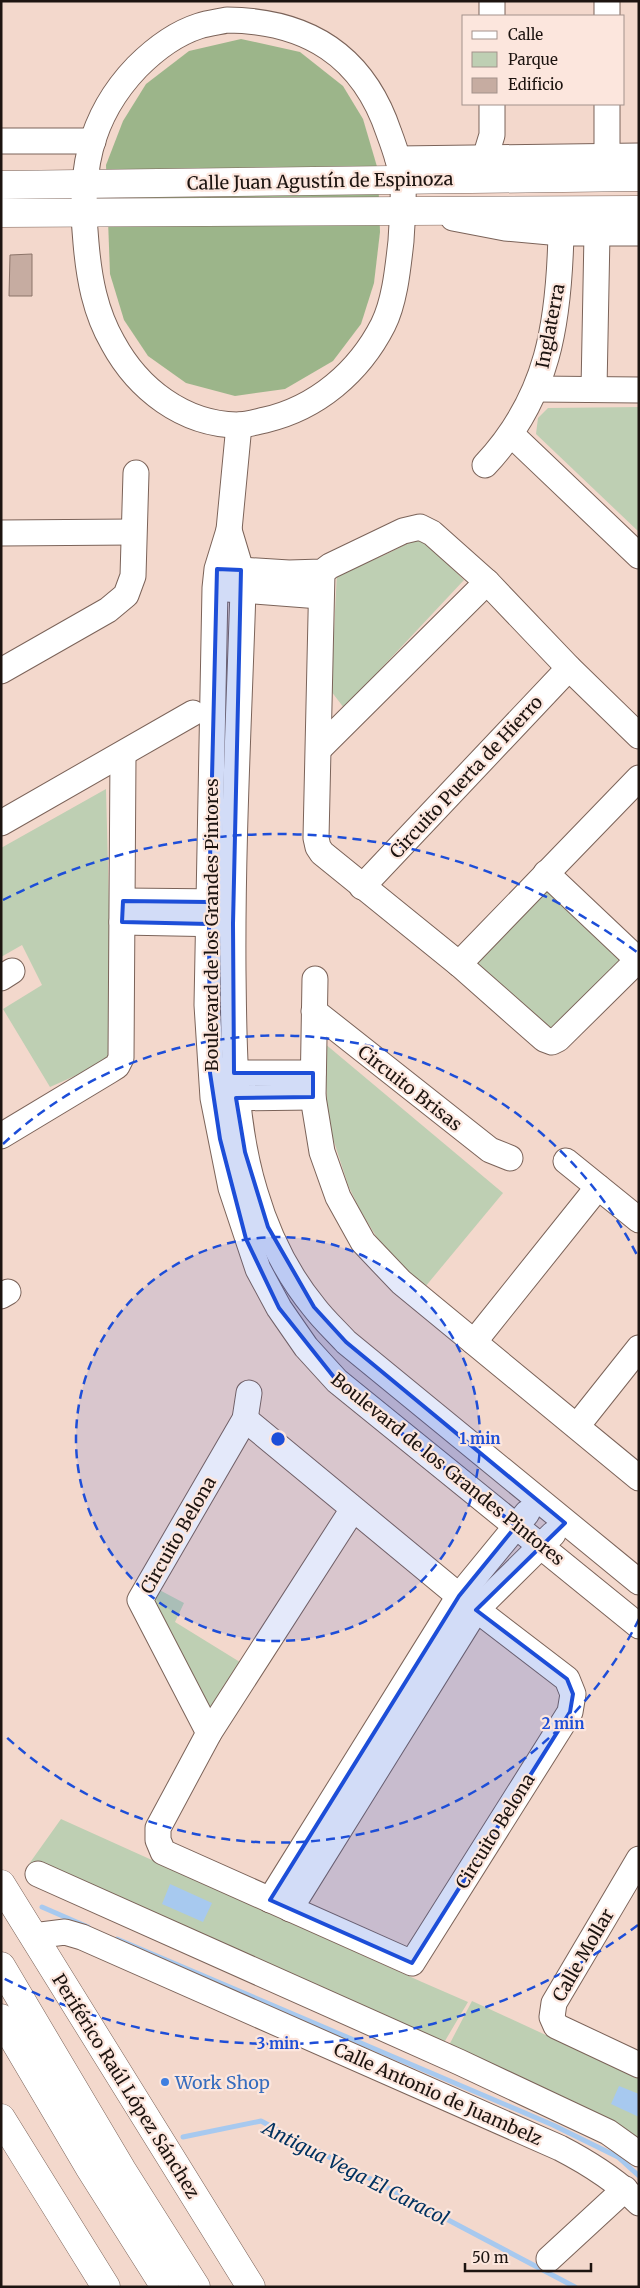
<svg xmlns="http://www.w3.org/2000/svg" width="640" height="2288" font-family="Merriweather,serif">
	<rect width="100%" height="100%" fill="#f3d8cc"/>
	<g fill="#becfb3">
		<polygon points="639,407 639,532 536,434 538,418 548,408"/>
		<path d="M420,537L464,580L344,708L331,691L337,572C367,565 393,551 420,537Z"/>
		<polygon points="106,789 113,1059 50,1087 3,1009 42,985 22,945 1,957 1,848"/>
		<polygon points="545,880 634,960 551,1039 465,963"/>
		<polygon points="324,1043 503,1193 425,1287 385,1251 360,1210 348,1185 328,1123"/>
		<polygon points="152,1586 184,1603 175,1622 248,1667 209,1726 143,1600"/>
		<polygon points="61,1819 422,1982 468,2002 442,2046 29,1864"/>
		<polygon points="472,2001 639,2078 639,2143 447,2049"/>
	</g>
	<polygon fill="#9cb58a" points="241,39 300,52 343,86 363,119 378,170 380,232 374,283 361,324 333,361 285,389 235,396 186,383 148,356 124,320 110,274 106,165 123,121 146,84 189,51"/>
	<g fill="#a7c9ef">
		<polygon points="170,1884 212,1903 203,1922 162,1904"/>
		<polygon points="619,2086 639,2094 639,2117 611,2104"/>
	</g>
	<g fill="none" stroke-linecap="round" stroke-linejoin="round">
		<g stroke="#a7c9ef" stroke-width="5">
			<polyline points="42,1907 88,1927"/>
			<polyline points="117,1939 553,2125 618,2157 639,2176"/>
			<polyline points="183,2137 261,2121 575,2287"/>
		</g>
	</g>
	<polygon fill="#c6aca1" stroke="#8c7469" points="32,254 32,296 9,296 10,255"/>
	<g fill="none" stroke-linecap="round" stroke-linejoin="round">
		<g stroke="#7b6359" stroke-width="27">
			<g id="minor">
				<polyline points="492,1 492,16"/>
				<polyline points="607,1 607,16"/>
				<path d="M227,20C307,21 363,55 389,133C395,149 401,166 403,183C404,202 402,221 401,241C398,267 395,301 383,325C359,372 317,408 265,420C256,422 246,425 237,425C183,424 138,389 113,343C95,312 89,278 86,243C79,175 88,118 137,67C155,49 174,34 199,26C208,23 218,22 227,20Z"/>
				<polyline points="607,104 607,157"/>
				<polyline points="1,141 93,141"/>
				<polyline points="485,158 492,135 492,104"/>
				<polyline points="398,159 639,156"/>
				<polyline points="453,218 505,228 561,233 639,233"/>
				<polyline points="536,389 639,390"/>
				<polyline points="594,389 597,234"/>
				<polyline points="239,425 229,530 217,569 215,588 207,1005 213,1098 231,1188 258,1269 279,1308 306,1347 337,1381 639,1626"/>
				<polyline points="511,434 639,556"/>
				<path d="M485,465C549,397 559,322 561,233"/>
				<path d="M229,530L241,570L243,590C239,717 232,844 233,971C234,1045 233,1120 255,1192C267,1233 287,1274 314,1307C323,1319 335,1330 346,1342L639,1582"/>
				<polyline points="1,533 133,532"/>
				<polyline points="225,569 289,573 322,572 330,566 403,531 420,527 432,533 487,582 569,668 639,736"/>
				<polyline points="322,572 316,838 318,847 322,853 459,964 544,1039 552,1042 558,1039 639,959"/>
				<polyline points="227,589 320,596"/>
				<polyline points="1,671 108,610 126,595 133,576 136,473"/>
				<polyline points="319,749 487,582"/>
				<polyline points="1,823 193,713"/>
				<polyline points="546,873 638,960"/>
				<polyline points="362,887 569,668"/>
				<polyline points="123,901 226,902"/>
				<polyline points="122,922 225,924"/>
				<polyline points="459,964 639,778"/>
				<polyline points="1,978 12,971"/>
				<polyline points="315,979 313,1097 322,1152 338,1197 363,1242 401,1282 639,1478"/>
				<polyline points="314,1011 490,1150 510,1158"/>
				<polyline points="218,1073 313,1073"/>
				<polyline points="221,1098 313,1097"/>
				<polyline points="1,1136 109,1071 117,1066 121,1058 123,755"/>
				<polyline points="566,1161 639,1220"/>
				<polyline points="1,1296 8,1292"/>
				<polyline points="474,1342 598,1187"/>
				<polyline points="245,1419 459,1596 567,1679 573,1694 570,1712 412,1963 163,1852 158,1840 158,1828 209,1733 353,1509"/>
				<polyline points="577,1426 639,1348"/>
				<polyline points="209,1733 140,1600 245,1419 249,1393"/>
				<polyline points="639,1859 554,2003 552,2017 556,2026 639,2065"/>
				<polyline points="38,1874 459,2062 608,2132 639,2154"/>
				<polyline points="270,1900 459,1596 527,1513"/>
				<polyline points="290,1909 476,1610 553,1534"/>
				<path d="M33,1936L65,1932L82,1937L560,2148C589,2163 615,2179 639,2203"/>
				<polyline points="549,2259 625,2189"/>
			</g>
		</g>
		<g stroke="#7b6359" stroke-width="29">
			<g id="major">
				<polyline points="1,185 639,177"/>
				<polyline points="1,213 639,210"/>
				<polyline points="1,1884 251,2287"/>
				<polyline points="1,2118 106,2287"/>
			</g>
		</g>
		<g stroke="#7b6359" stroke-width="29">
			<g id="highway">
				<polyline points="1,1966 122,2170 196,2287"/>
				<polyline points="1,2018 89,2167 165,2287"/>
			</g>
		</g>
		<use href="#minor" stroke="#fff" stroke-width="25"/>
		<use href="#major" stroke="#fff" stroke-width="28"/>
		<use href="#highway" stroke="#fff" stroke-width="28"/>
	</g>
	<path fill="#1d4ed8" fill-opacity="0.2" stroke="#1d4ed8" stroke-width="4" stroke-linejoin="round" d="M217,569L241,570L233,924L234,1073H313V1097L236,1098L245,1152L268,1227L314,1307L346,1342L565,1523L476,1610L567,1679L573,1694L570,1712L412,1963L270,1900L459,1596L516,1526L337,1381L279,1308L246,1239L220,1139L210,1073L209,924L122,922L123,901L209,902Z"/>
	<circle cx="278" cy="1439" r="202" fill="#1d4ed8" fill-opacity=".12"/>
	<g fill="none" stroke="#1d4ed8" stroke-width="2.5" stroke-dasharray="9 6">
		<circle cx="278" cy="1439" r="202"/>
		<path d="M639 1619A403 403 0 0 1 3 1734M3 1144A403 403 0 0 1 639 1259"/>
		<path d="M638 1925A605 605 0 0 1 3 1978M3 900A605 605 0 0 1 638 953"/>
	</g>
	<circle fill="#3f7fe0" stroke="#fce6dd" stroke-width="2" cx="165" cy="2082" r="5"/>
	<g text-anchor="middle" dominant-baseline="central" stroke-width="4.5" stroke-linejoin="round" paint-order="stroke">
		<g font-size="18" fill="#1d1410" stroke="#fce6dd">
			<text transform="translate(320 181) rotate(-1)">Calle Juan Agustín de Espinoza</text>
			<text transform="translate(550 326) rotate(-79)">Inglaterra</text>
			<text transform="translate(466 777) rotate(-47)">Circuito Puerta de Hierro</text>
			<text transform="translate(211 925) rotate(-90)">Boulevard de los Grandes Pintores</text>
			<text transform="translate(410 1088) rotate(38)">Circuito Brisas</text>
			<text transform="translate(448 1469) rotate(39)">Boulevard de los Grandes Pintores</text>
			<text transform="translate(178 1535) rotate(-60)">Circuito Belona</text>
			<text transform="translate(495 1831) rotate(-58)">Circuito Belona</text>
			<text transform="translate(583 1955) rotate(-60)">Calle Mollar</text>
			<text transform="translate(126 2086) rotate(58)">Periférico Raúl López Sánchez</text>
			<text transform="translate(438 2094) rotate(24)">Calle Antonio de Juambelz</text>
		</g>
		<g font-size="18" fill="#366cbe" stroke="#fce6dd" text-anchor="start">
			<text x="175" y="2082">Work Shop</text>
		</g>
		<g font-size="19" font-style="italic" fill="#013260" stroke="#fce6dd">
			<text transform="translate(356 2173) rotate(27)">Antigua Vega El Caracol</text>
		</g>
	</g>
	<circle cx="278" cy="1439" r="8" fill="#1d4ed8" stroke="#fce6dd" stroke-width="2.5"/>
	<g font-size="15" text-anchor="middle" font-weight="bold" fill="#1d4ed8" stroke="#fce6dd" stroke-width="4.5" stroke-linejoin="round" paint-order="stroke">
		<text x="480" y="1444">1 min</text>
		<text x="563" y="1729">2 min</text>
		<text x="278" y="2049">3 min</text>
	</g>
	<rect width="640" height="2288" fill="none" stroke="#1d1410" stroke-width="5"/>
	<rect x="462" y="15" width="162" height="90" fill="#fce6dd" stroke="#a3928b"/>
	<rect x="472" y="31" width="25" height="8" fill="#ffffff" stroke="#a3928b"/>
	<text x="508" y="40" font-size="15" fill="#1d1410">Calle</text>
	<rect x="472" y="52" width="25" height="15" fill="#becfb3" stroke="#a3928b"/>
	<text x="508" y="65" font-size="15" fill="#1d1410">Parque</text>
	<rect x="472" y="78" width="25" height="15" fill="#c6aca1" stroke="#a3928b"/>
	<text x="508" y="90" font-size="15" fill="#1d1410">Edificio</text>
	<path d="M465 2263v8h126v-8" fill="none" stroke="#1d1410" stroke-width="2.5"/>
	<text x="472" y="2263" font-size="15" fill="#1d1410" stroke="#fce6dd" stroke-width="4" paint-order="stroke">50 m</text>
</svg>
